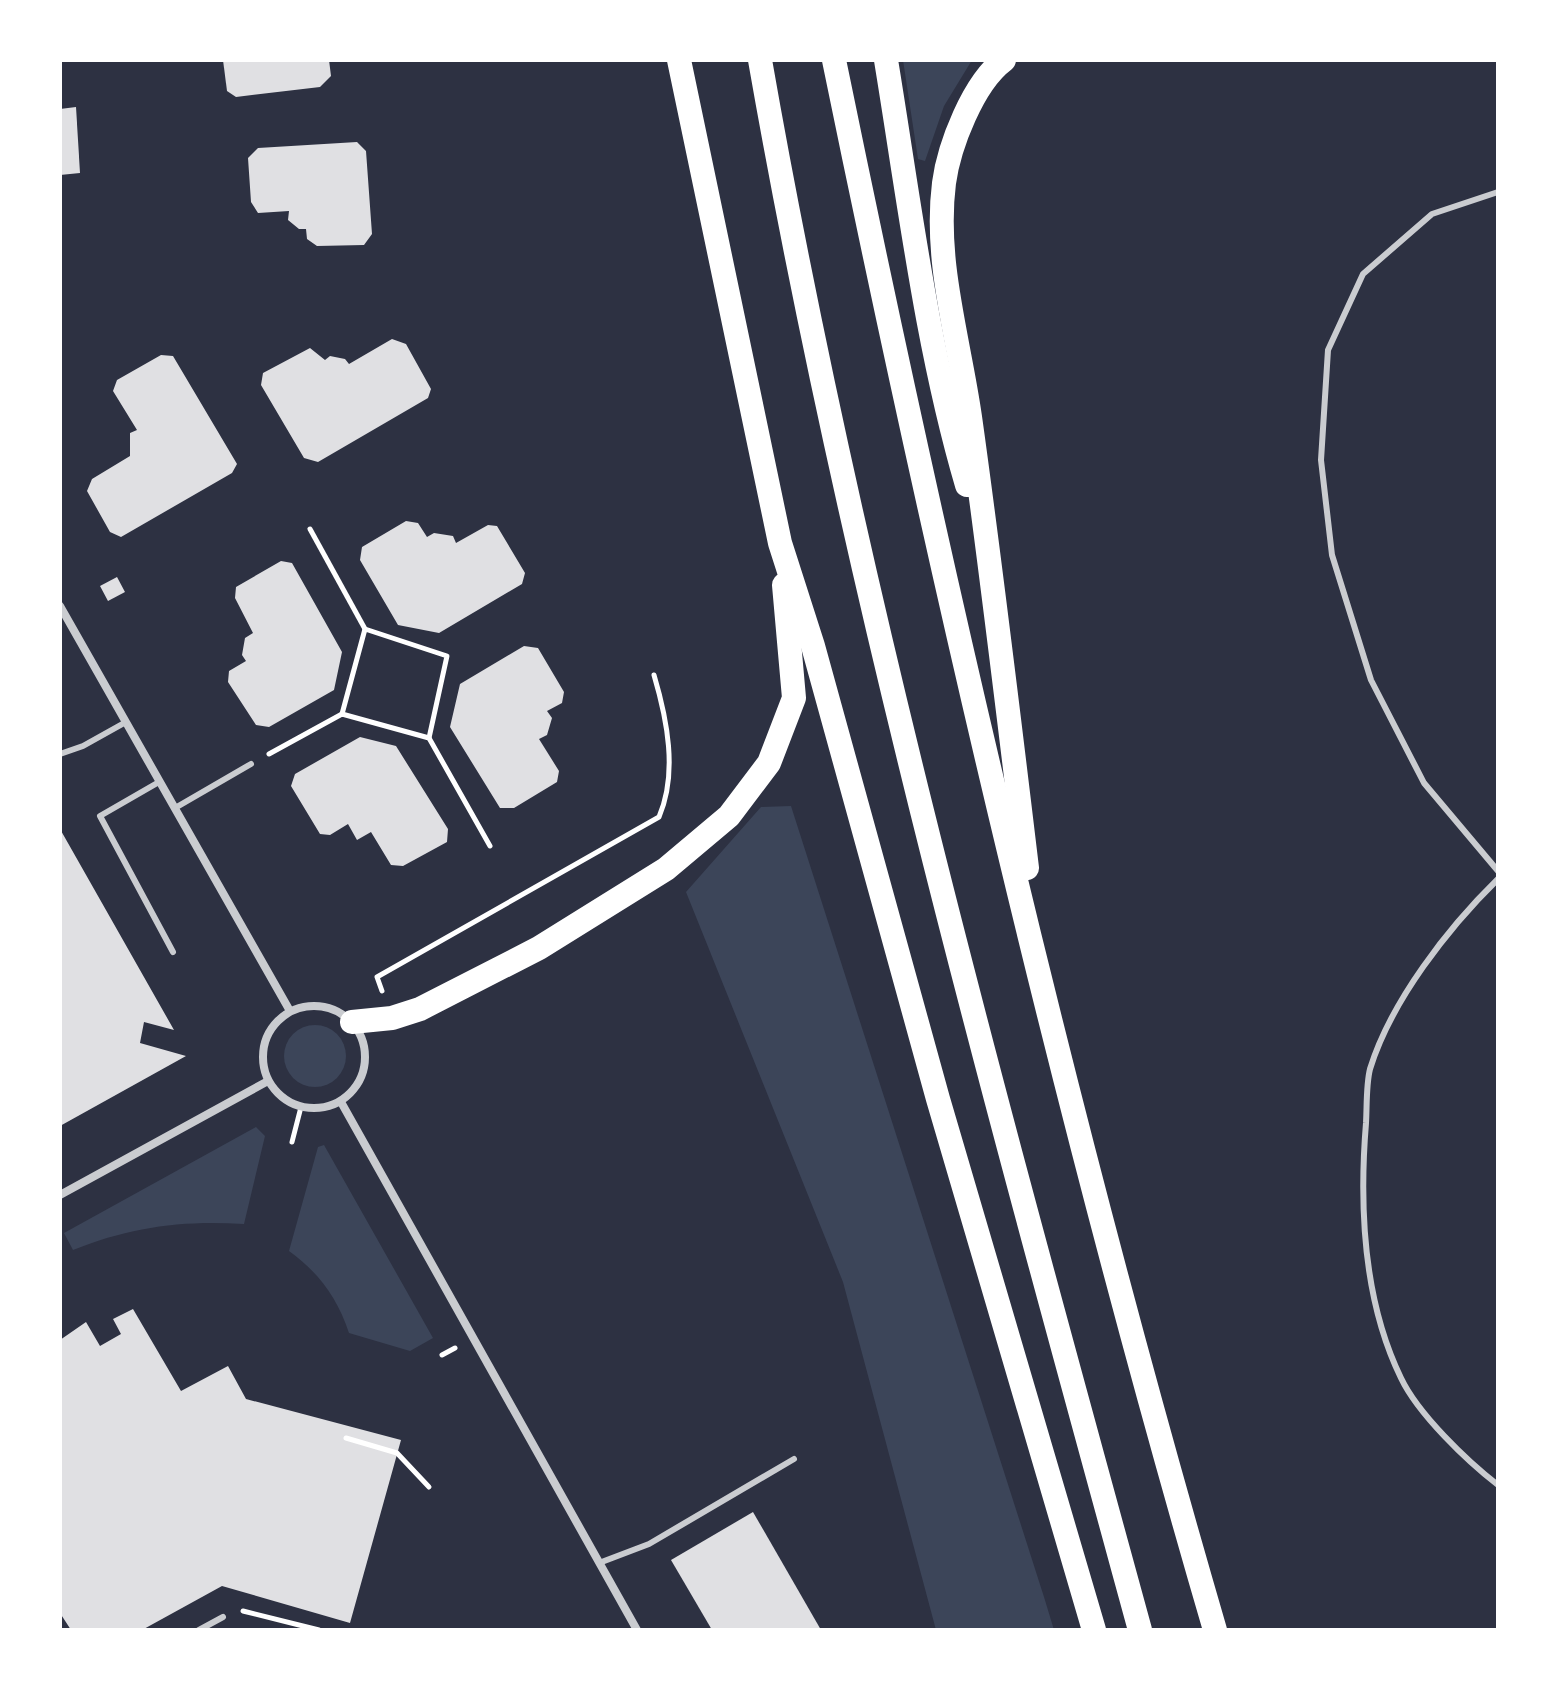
<svg xmlns="http://www.w3.org/2000/svg" width="1558" height="1690" font-family="'Nunito Sans',sans-serif">
	<rect width="100%" height="100%" fill="#2d3142"/>
	<g fill="#3c4559">
		<polygon points="903,60 972,60 944,106 925,161 918,159"/>
		<polygon points="791,806 1044,1597 1054,1630 936,1630 843,1282 686,892 761,807"/>
		<circle cx="315" cy="1056" r="31"/>
		<path d="M256,1127L265,1136L244,1224C182,1220 130,1227 73,1250L64,1233Z"/>
		<path d="M324,1145L433,1338L410,1351L349,1333C337,1297 319,1273 289,1251L318,1147Z"/>
	</g>
	<g fill="#e0e0e3">
		<polygon points="223,60 329,60 331,76 320,87 236,97 227,91"/>
		<polygon points="76,107 80,173 60,175 60,109"/>
		<polygon points="357,142 366,151 372,234 364,245 317,246 307,239 306,229 299,229 288,220 289,211 258,213 251,202 248,158 258,148"/>
		<polygon points="392,339 406,344 431,389 428,398 318,462 304,458 261,385 263,373 310,348 325,360 330,356 345,359 349,364"/>
		<polygon points="161,355 173,356 237,464 232,473 121,537 110,532 87,491 92,479 130,456 130,433 137,430 113,391 117,380"/>
		<polygon points="406,521 418,523 427,537 434,533 453,536 456,543 488,525 497,526 525,573 522,584 439,633 398,625 360,560 362,547"/>
		<polygon points="281,561 292,563 342,652 334,690 269,727 256,725 228,682 229,671 246,661 242,655 245,638 253,633 235,598 236,587"/>
		<polygon points="117,577 125,592 108,601 100,586"/>
		<polygon points="524,646 538,648 564,692 562,703 547,711 552,718 547,735 539,739 559,771 557,782 514,808 500,808 450,727 460,684"/>
		<polygon points="360,737 396,746 448,829 447,842 403,866 391,865 371,832 357,840 348,824 330,835 320,834 291,786 295,774"/>
		<polygon points="60,829 174,1030 144,1022 140,1043 186,1056 60,1126"/>
		<polygon points="133,1309 181,1391 228,1366 246,1399 401,1440 350,1623 222,1586 142,1630 71,1630 60,1613 60,1340 86,1322 100,1346 121,1334 113,1319"/>
		<polygon points="753,1512 821,1630 712,1630 671,1560"/>
	</g>
	<g fill="none" stroke-linecap="round" stroke-linejoin="round">
		<g stroke="#fff" stroke-width="5">
			<polyline points="310,529 365,629"/>
			<polyline points="342,714 365,629 447,656 429,738"/>
			<polyline points="269,754 342,714 429,738 490,846"/>
			<path d="M382,991L377,977L659,817C678,773 667,719 654,675"/>
			<polyline points="292,1142 301,1107"/>
			<polyline points="442,1355 455,1348"/>
			<polyline points="346,1438 397,1453 429,1487"/>
			<polyline points="243,1611 319,1630"/>
		</g>
		<g stroke="#caccd0" stroke-width="6">
			<polyline points="1498,192 1432,214 1363,274 1328,350 1321,460 1332,555 1371,680 1424,783 1498,871"/>
			<polyline points="60,754 83,746 126,722"/>
			<polyline points="159,782 100,816 173,952"/>
			<polyline points="175,808 251,764"/>
			<path d="M1498,879C1448,928 1391,1001 1370,1069C1366,1085 1367,1106 1366,1123C1359,1208 1363,1300 1401,1378C1418,1414 1467,1461 1498,1485"/>
			<polyline points="599,1563 649,1544 794,1459"/>
			<polyline points="199,1630 223,1617"/>
		</g>
		<g stroke="#caccd0" stroke-width="8">
			<polyline points="60,606 290,1011"/>
			<circle cx="314" cy="1057" r="51"/>
			<polyline points="341,1102 637,1630"/>
			<polyline points="60,1195 268,1081"/>
		</g>
		<g stroke="#fff" stroke-width="24">
			<polyline points="679,60 780,543 813,646 938,1099 1094,1630"/>
			<path d="M760,60C853,591 998,1111 1140,1630"/>
			<path d="M834,60C942,587 1064,1113 1215,1630"/>
			<path d="M886,60C909,200 927,349 967,485"/>
			<path d="M1004,60C973,83 949,146 944,183C934,262 959,339 970,417C991,567 1009,718 1027,868"/>
			<polyline points="352,1022 392,1018 420,1009 539,948 666,869 729,816 769,763 794,698 784,585"/>
		</g>
	</g>
	<rect width="1558" height="1690" fill="none" stroke="#ffffff" stroke-width="124"/>
</svg>
